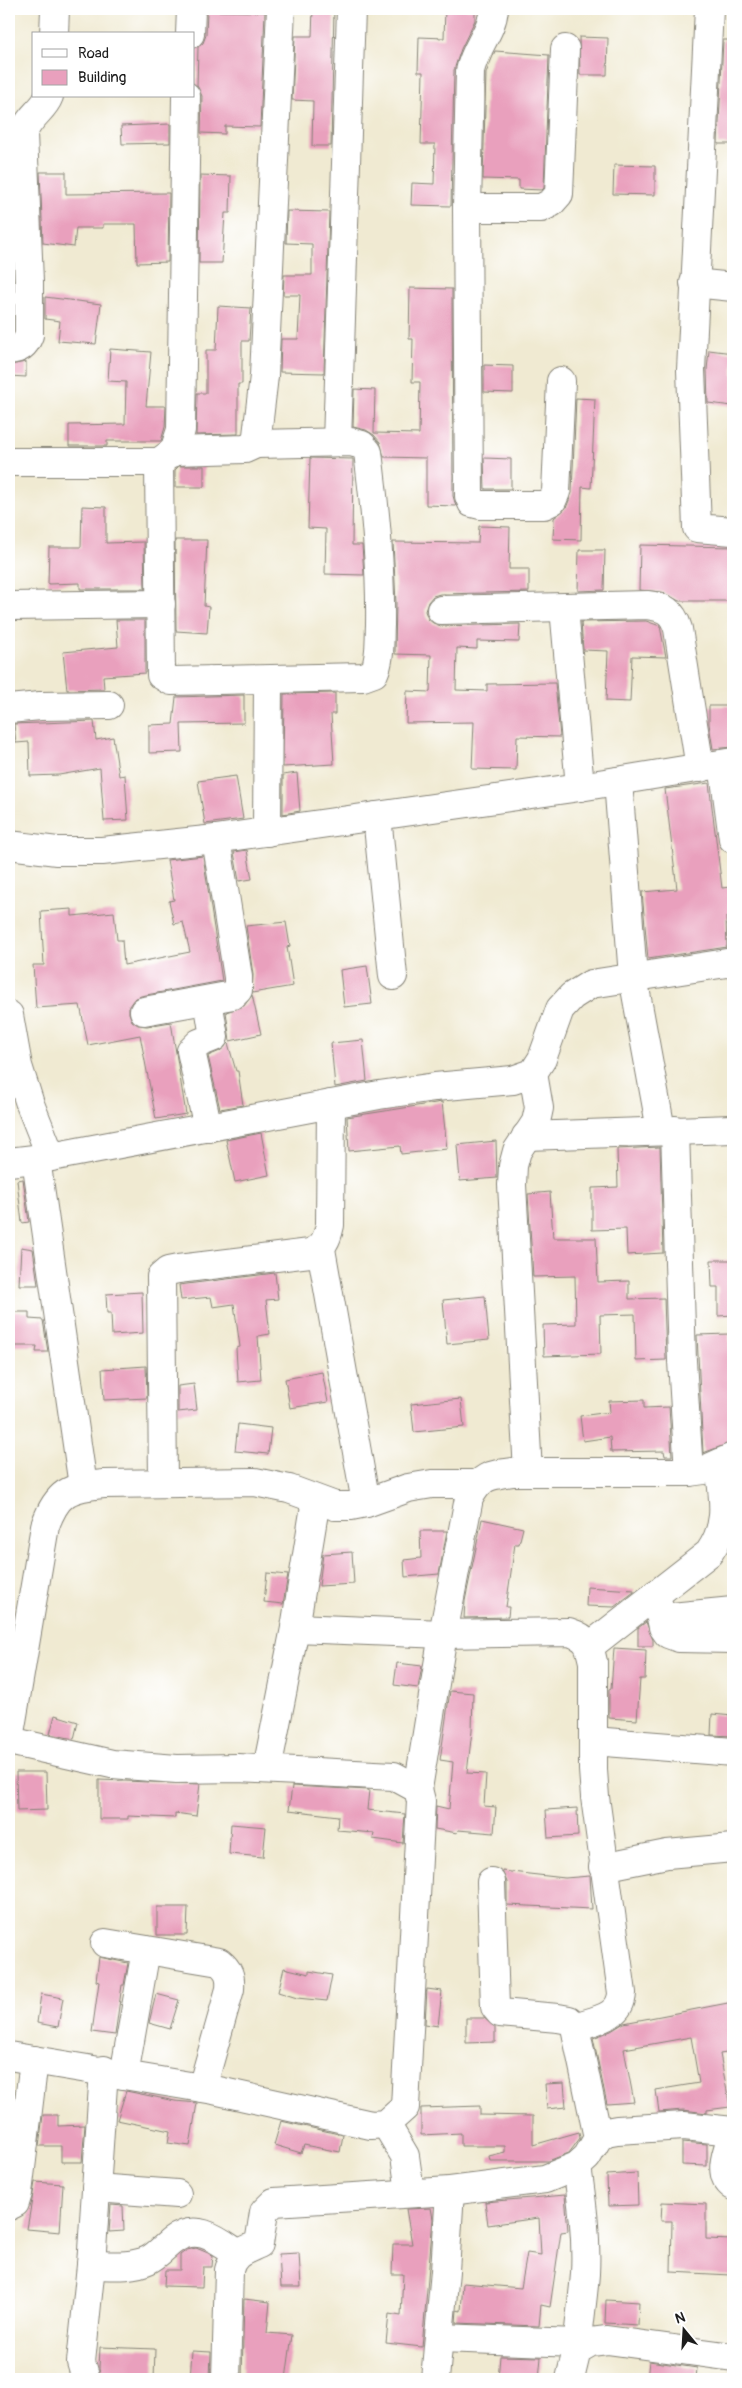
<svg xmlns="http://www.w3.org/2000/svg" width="742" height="2388" font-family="Pangolin,sans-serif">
	<rect width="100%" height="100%" fill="#fff"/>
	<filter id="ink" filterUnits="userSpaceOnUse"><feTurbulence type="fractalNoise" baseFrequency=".02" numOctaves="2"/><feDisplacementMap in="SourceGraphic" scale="10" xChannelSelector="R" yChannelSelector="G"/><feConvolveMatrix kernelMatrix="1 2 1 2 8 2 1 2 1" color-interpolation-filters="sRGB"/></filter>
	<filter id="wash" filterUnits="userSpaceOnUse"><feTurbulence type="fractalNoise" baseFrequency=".0096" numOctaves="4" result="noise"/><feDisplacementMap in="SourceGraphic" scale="20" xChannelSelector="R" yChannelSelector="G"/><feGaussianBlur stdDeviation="1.12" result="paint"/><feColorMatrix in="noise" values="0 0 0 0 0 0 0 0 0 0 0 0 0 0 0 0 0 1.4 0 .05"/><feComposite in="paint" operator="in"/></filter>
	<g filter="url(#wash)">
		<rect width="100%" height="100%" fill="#f0ead2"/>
		<g id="blocks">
			<g fill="#e9a0bd">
				<polygon points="313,9 334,9 331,146 312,146 313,101 292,100 295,36 312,36"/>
				<polygon points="445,9 475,9 475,20 461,49 454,70 451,206 411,205 412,183 434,184 435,144 421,144 423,72 418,72 419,37 444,38"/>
				<polygon points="207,11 265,12 260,127 225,126 225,134 201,133 202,96 197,86 198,47 203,43 206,35"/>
				<polygon points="579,37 608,38 607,75 580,75"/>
				<polygon points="723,40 733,40 733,144 718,144"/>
				<polygon points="495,51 549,55 544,188 542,190 519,189 519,180 483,179 486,73"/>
				<polygon points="170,124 170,143 122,144 121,126"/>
				<polygon points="614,165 655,166 655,195 613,194"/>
				<polygon points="40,172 66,172 66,194 169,193 168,262 137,263 136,224 103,224 103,228 76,228 74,247 43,243"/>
				<polygon points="200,175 231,176 230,213 225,213 222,263 199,263"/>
				<polygon points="287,211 329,212 324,373 280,372 281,339 298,339 300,295 283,295 284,275 312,275 312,244 286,243"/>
				<polygon points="410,288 452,289 453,496 456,506 426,505 426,458 384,457 380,442 374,435 366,430 353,427 354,389 375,390 374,433 419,434 420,382 412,382 413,339 409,339"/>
				<polygon points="45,297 101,304 96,344 58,341 60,321 45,319"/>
				<polygon points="218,306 251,308 249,341 242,341 242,384 238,384 238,434 196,435 197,393 206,393 206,350 216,350"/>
				<polygon points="110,349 151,352 146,406 166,406 165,427 161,441 107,441 107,446 69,446 69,425 125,424 126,382 108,381"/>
				<polygon points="709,350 733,353 733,406 708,403 707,370"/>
				<polygon points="26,362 26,377 9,376 9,365"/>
				<polygon points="484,365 513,366 513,393 484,392"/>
				<polygon points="576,398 595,399 591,488 582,487 581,540 553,539 554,518 566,508 572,493"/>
				<polygon points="310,458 353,459 352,545 362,545 364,575 325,574 326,529 308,528"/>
				<polygon points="484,458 511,459 511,489 485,489"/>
				<polygon points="179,466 204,466 204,487 175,487 175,470"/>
				<polygon points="82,506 106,507 106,543 144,542 145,589 80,589 80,583 48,584 49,547 81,547"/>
				<polygon points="479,526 510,527 509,569 529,569 529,592 440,594 433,596 428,602 425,611 428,619 433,623 441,626 520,624 519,642 477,641 477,649 457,648 456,690 487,691 487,684 555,683 560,737 517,736 516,770 472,769 474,722 406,723 407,691 430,692 431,655 395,654 396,603 393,542 478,543"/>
				<polygon points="175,540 207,540 204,606 209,607 207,633 176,631"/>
				<polygon points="640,545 733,547 733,601 679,601 662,592 639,590"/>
				<polygon points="579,550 605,550 604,590 578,591"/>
				<polygon points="116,620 145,620 145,673 103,676 104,689 67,690 63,652 118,647"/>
				<polygon points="646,621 660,626 666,657 632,656 630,702 606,701 608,651 583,650 581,622"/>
				<polygon points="335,693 335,714 331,714 334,764 283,767 284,694"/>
				<polygon points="244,695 244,723 181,724 182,752 149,753 149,725 173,724 176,697"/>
				<polygon points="709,706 733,706 733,747 713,749 709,724"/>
				<polygon points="94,721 96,740 113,737 119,776 125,775 128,820 104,821 100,768 59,775 30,776 29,742 16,743 14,724"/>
				<polygon points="297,773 300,811 283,814 283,775"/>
				<polygon points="236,776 243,819 205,824 198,781"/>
				<polygon points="709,783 722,888 730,887 733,900 733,917 726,918 727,947 648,959 642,892 677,889 665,789"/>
				<polygon points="247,850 252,879 239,881 234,852"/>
				<polygon points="203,856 222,981 141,996 134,999 129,1006 129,1013 132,1021 138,1025 147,1026 171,1022 186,1114 156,1119 140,1035 88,1045 80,1005 36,1008 33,965 44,965 41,911 72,909 72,916 114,912 117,940 122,940 124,965 190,952 183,922 174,924 169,901 174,900 167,860"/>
				<polygon points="286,922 290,946 287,947 293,986 252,993 253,975 246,926"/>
				<polygon points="367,966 372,1004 344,1007 340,970"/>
				<polygon points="252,995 261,1034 230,1041 226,1012 244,1006"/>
				<polygon points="363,1040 367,1081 335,1087 331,1043"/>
				<polygon points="228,1043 236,1071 238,1071 243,1105 220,1109 208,1056 220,1051"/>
				<polygon points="442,1102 447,1149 401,1154 400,1146 349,1151 347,1117"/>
				<polygon points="261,1133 269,1175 235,1182 226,1140"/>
				<polygon points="496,1141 497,1178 460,1181 457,1145"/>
				<polygon points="660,1147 663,1253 627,1255 626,1229 592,1230 592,1188 618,1187 617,1149"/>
				<polygon points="23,1179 29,1222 22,1223 17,1180"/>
				<polygon points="550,1192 553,1238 596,1238 598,1282 629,1281 629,1299 664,1298 666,1360 636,1361 635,1314 600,1315 601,1354 544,1356 543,1325 576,1324 575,1276 533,1277 528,1194"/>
				<polygon points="21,1247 33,1249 38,1285 19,1285"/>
				<polygon points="711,1260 733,1260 733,1315 718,1316 718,1287 712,1287"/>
				<polygon points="275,1273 278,1299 266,1300 270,1334 258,1336 261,1380 238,1382 236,1348 240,1347 234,1304 213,1307 211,1297 181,1300 179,1285"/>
				<polygon points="142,1292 143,1333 112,1335 111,1313 107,1313 106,1294"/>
				<polygon points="485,1296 489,1340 447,1344 443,1300"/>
				<polygon points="10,1312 29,1312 29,1319 43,1320 48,1352 36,1352 37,1346 10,1346"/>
				<polygon points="729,1334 733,1442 703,1453 697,1335"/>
				<polygon points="146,1366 147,1398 104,1400 102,1369"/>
				<polygon points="322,1372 328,1402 290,1408 285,1379"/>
				<polygon points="194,1384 197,1410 178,1412 178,1386"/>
				<polygon points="461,1399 464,1427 414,1432 411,1404"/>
				<polygon points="644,1400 644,1408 669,1407 672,1456 665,1456 664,1451 611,1452 610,1437 583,1441 580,1416 610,1412 609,1401"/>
				<polygon points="238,1424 271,1428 268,1454 235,1451"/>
				<polygon points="482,1519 523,1528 519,1544 515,1544 506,1607 509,1607 508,1617 464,1618 465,1601"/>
				<polygon points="420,1531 447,1531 439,1574 405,1577 404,1560 421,1558"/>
				<polygon points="352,1552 354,1584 319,1586 323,1554"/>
				<polygon points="267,1573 288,1575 283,1604 264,1602"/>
				<polygon points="587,1587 634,1590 634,1592 614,1607 586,1606"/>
				<polygon points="646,1622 653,1640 653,1646 638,1646 638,1628"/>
				<polygon points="614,1648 646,1650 645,1679 640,1679 637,1720 609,1718 609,1690 611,1689"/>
				<polygon points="397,1663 422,1666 418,1688 394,1685"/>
				<polygon points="450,1691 473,1693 472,1731 467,1773 486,1774 484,1806 496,1807 494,1833 458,1830 457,1833 435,1829 436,1806 449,1809 453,1762 440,1760"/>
				<polygon points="712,1714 733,1716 733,1736 711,1735"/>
				<polygon points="55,1715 78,1722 74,1739 50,1734"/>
				<polygon points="16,1772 46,1772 47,1810 17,1811"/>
				<polygon points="99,1780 200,1784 196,1816 175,1813 175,1818 128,1816 128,1819 99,1819"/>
				<polygon points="292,1786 369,1790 367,1810 405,1814 403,1843 373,1839 374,1833 337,1830 338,1816 289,1810"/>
				<polygon points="577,1808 578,1836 548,1838 546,1810"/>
				<polygon points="231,1824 266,1827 263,1857 229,1854"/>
				<polygon points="502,1871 565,1878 590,1876 592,1909 507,1905 507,1882"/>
				<polygon points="157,1907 188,1907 187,1935 157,1935"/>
				<polygon points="99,1957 128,1963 124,1985 122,1985 115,2035 92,2032 99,1982 96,1981"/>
				<polygon points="284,1968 309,1974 309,1971 332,1975 327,2001 297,1998 278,1992"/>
				<polygon points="427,1989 442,1991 438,2026 425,2024"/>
				<polygon points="41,1994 63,1998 58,2027 37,2023"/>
				<polygon points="156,1994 179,2000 170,2029 149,2023"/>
				<polygon points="733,2002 733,2052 720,2054 730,2107 707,2110 707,2113 683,2110 659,2112 656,2090 699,2083 691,2037 624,2049 634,2102 607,2104 593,2038 611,2031 624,2023"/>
				<polygon points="466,2018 484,2018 495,2027 495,2042 466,2043"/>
				<polygon points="564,2083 566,2107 547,2109 545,2084"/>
				<polygon points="126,2091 175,2101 197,2103 190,2146 168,2143 170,2131 117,2120"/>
				<polygon points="480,2106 480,2115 533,2116 533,2145 579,2132 580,2138 569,2153 548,2161 490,2161 489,2156 505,2152 505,2146 461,2146 461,2133 421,2135 421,2108"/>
				<polygon points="43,2115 58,2115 58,2126 85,2125 82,2162 61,2162 61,2146 39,2146"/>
				<polygon points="281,2121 343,2135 340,2152 304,2145 301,2153 274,2145"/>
				<polygon points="682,2142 707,2144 707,2166 682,2165"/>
				<polygon points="637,2173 638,2205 608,2206 607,2175"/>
				<polygon points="35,2182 63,2184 60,2232 27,2229"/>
				<polygon points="565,2195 568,2231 561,2232 550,2307 541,2305 539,2326 456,2323 457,2310 461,2311 463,2283 521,2288 527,2253 541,2255 539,2218 488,2225 485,2202"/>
				<polygon points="662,2202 706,2204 706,2239 733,2240 731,2275 671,2272 672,2221 661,2221"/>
				<polygon points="111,2205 123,2206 124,2231 109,2232"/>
				<polygon points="431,2208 433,2219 422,2347 386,2343 389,2314 401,2316 403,2274 392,2274 393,2244 412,2244 406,2209"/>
				<polygon points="196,2248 213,2255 212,2267 203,2267 202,2287 164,2286 165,2270 180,2270 180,2255 187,2250"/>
				<polygon points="299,2253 301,2287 281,2287 279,2254"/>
				<polygon points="244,2299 270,2302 267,2333 292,2335 286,2379 242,2379"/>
				<polygon points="606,2300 639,2302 638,2325 605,2323"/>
				<polygon points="100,2347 155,2349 154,2379 101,2377 99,2368"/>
				<polygon points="192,2351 211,2352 210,2379 190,2379"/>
				<polygon points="500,2356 541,2357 539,2379 498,2379"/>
				<polygon points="649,2361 697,2368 696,2379 647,2379"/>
			</g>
		</g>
	</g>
	<g filter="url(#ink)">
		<use href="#blocks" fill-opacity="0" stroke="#868377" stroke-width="1"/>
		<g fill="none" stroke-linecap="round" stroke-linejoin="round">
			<g stroke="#868377" stroke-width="30">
				<g id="minor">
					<path d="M494,9C492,32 475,47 470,71L467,208L469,496L472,503L480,505H544L552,501L556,492L561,381"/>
					<polyline points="709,9 691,370 697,528 733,531"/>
					<polyline points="54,34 55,9"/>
					<polyline points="190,34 191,9"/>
					<polyline points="467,208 541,208 551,203 559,194 565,49"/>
					<polyline points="694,283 733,287"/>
					<path d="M9,350C20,349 25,346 29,335V282L23,133C30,115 44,110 49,96"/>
					<polyline points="337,442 351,9"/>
					<polyline points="174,451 245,449 256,444 264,376 281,9"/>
					<polyline points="9,462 159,462 174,451 181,430 186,96"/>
					<path d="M159,462L161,675L171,681L363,677L374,673C381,658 379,641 380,625C381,566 375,509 368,452L362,445L351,442L256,444"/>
					<polyline points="9,606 161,604"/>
					<polyline points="564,608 580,787"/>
					<path d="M441,610L647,605C664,607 673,611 678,629L700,768"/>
					<polyline points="9,709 40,706 109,705"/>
					<polyline points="723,764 733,839"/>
					<polyline points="618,781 633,977 661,1130"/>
					<polyline points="377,816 393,976"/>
					<polyline points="267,832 268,680"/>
					<polyline points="9,845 57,851 102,851 216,839 580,787 733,762"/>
					<polyline points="208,1000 214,1037 199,1043 191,1051 208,1128"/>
					<polyline points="144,1011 233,995 238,990 238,977 216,839"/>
					<polyline points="9,1015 18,1066 30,1104 51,1157"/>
					<polyline points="675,1130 682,1361 689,1472"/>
					<polyline points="526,1136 733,1129"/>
					<polyline points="36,1159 83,1486"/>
					<polyline points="9,1162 51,1157 379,1095 435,1087 513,1080 533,1073 542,1059 560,1009 572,996 591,984 733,962"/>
					<polyline points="321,1249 366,1503"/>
					<polyline points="528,1472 512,1185 513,1166 517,1151 536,1122 539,1108 533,1073"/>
					<path d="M163,1483L161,1277L168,1271L178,1269L310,1253C324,1247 327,1239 330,1225L331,1104"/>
					<polyline points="656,1594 663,1627 668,1634 679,1638 733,1639"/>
					<polyline points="661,1618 733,1611"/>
					<path d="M295,1628L443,1634L569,1632C588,1638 589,1644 593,1662V1770L595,1797L622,1993C621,2018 594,2020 575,2027"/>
					<path d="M590,1646L709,1553C730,1523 723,1498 719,1464"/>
					<path d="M9,1739L45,1526C57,1492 69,1487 104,1484L255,1482L289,1489L335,1506H351L366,1503L408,1488L432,1484H477"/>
					<polyline points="9,1741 112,1764 177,1769 238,1768 394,1776 418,1789 421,1801 405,2107 386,2124 371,2125 214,2090 9,2056"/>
					<polyline points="593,1741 733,1752"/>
					<polyline points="267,1769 295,1628 316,1500"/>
					<path d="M418,1789L443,1634L469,1498C481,1476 489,1475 512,1472H689L704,1470L733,1457"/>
					<polyline points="603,1867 667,1854 733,1848"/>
					<polyline points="491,1882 495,2007 500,2013 558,2018 569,2020 575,2027 598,2138"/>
					<path d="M105,1943L219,1962C229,1970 231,1976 230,1989L202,2088"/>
					<polyline points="124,2075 146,1950"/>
					<polyline points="386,2124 405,2156 410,2192"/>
					<path d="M733,2133C728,2149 716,2174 733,2186"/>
					<polyline points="96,2188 177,2194"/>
					<polyline points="9,2206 15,2203 18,2193 34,2060"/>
					<path d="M91,2265C110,2265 130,2268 148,2260C157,2256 164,2247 172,2241C196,2222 217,2239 237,2253"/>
					<polyline points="440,2338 577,2343"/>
					<path d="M577,2350C579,2325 583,2299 585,2274C587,2237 582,2202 577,2166"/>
					<polyline points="86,2379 81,2362 91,2265 104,2070"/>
					<path d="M226,2379L229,2270C233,2253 244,2251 259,2244L264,2212L274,2202L450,2191L545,2179L577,2166L587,2157L598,2138L606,2132L617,2130L684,2126L733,2131"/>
					<polyline points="435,2379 445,2271 450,2191"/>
					<polyline points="570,2379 577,2350 591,2342 607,2340 733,2357"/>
				</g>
			</g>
			<use href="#minor" stroke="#fff" stroke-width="28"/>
		</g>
	</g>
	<rect width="742" height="2388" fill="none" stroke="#fff" stroke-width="30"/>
	<rect x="32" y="32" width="162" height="65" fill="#ffffff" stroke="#a4a4a4"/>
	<rect x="42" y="49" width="25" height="8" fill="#ffffff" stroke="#a4a4a4"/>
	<text x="78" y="58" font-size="15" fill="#1c1c1c">Road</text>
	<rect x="42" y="70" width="25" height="15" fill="#e9a0bd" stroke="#a4a4a4"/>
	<text x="78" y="82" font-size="15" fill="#1c1c1c">Building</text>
	<g transform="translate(684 2330) rotate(342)" stroke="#ffffff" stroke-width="4" paint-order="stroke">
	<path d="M0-4L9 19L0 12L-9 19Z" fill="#1c1c1c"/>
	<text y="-8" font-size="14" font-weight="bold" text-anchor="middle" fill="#1c1c1c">N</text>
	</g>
</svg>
